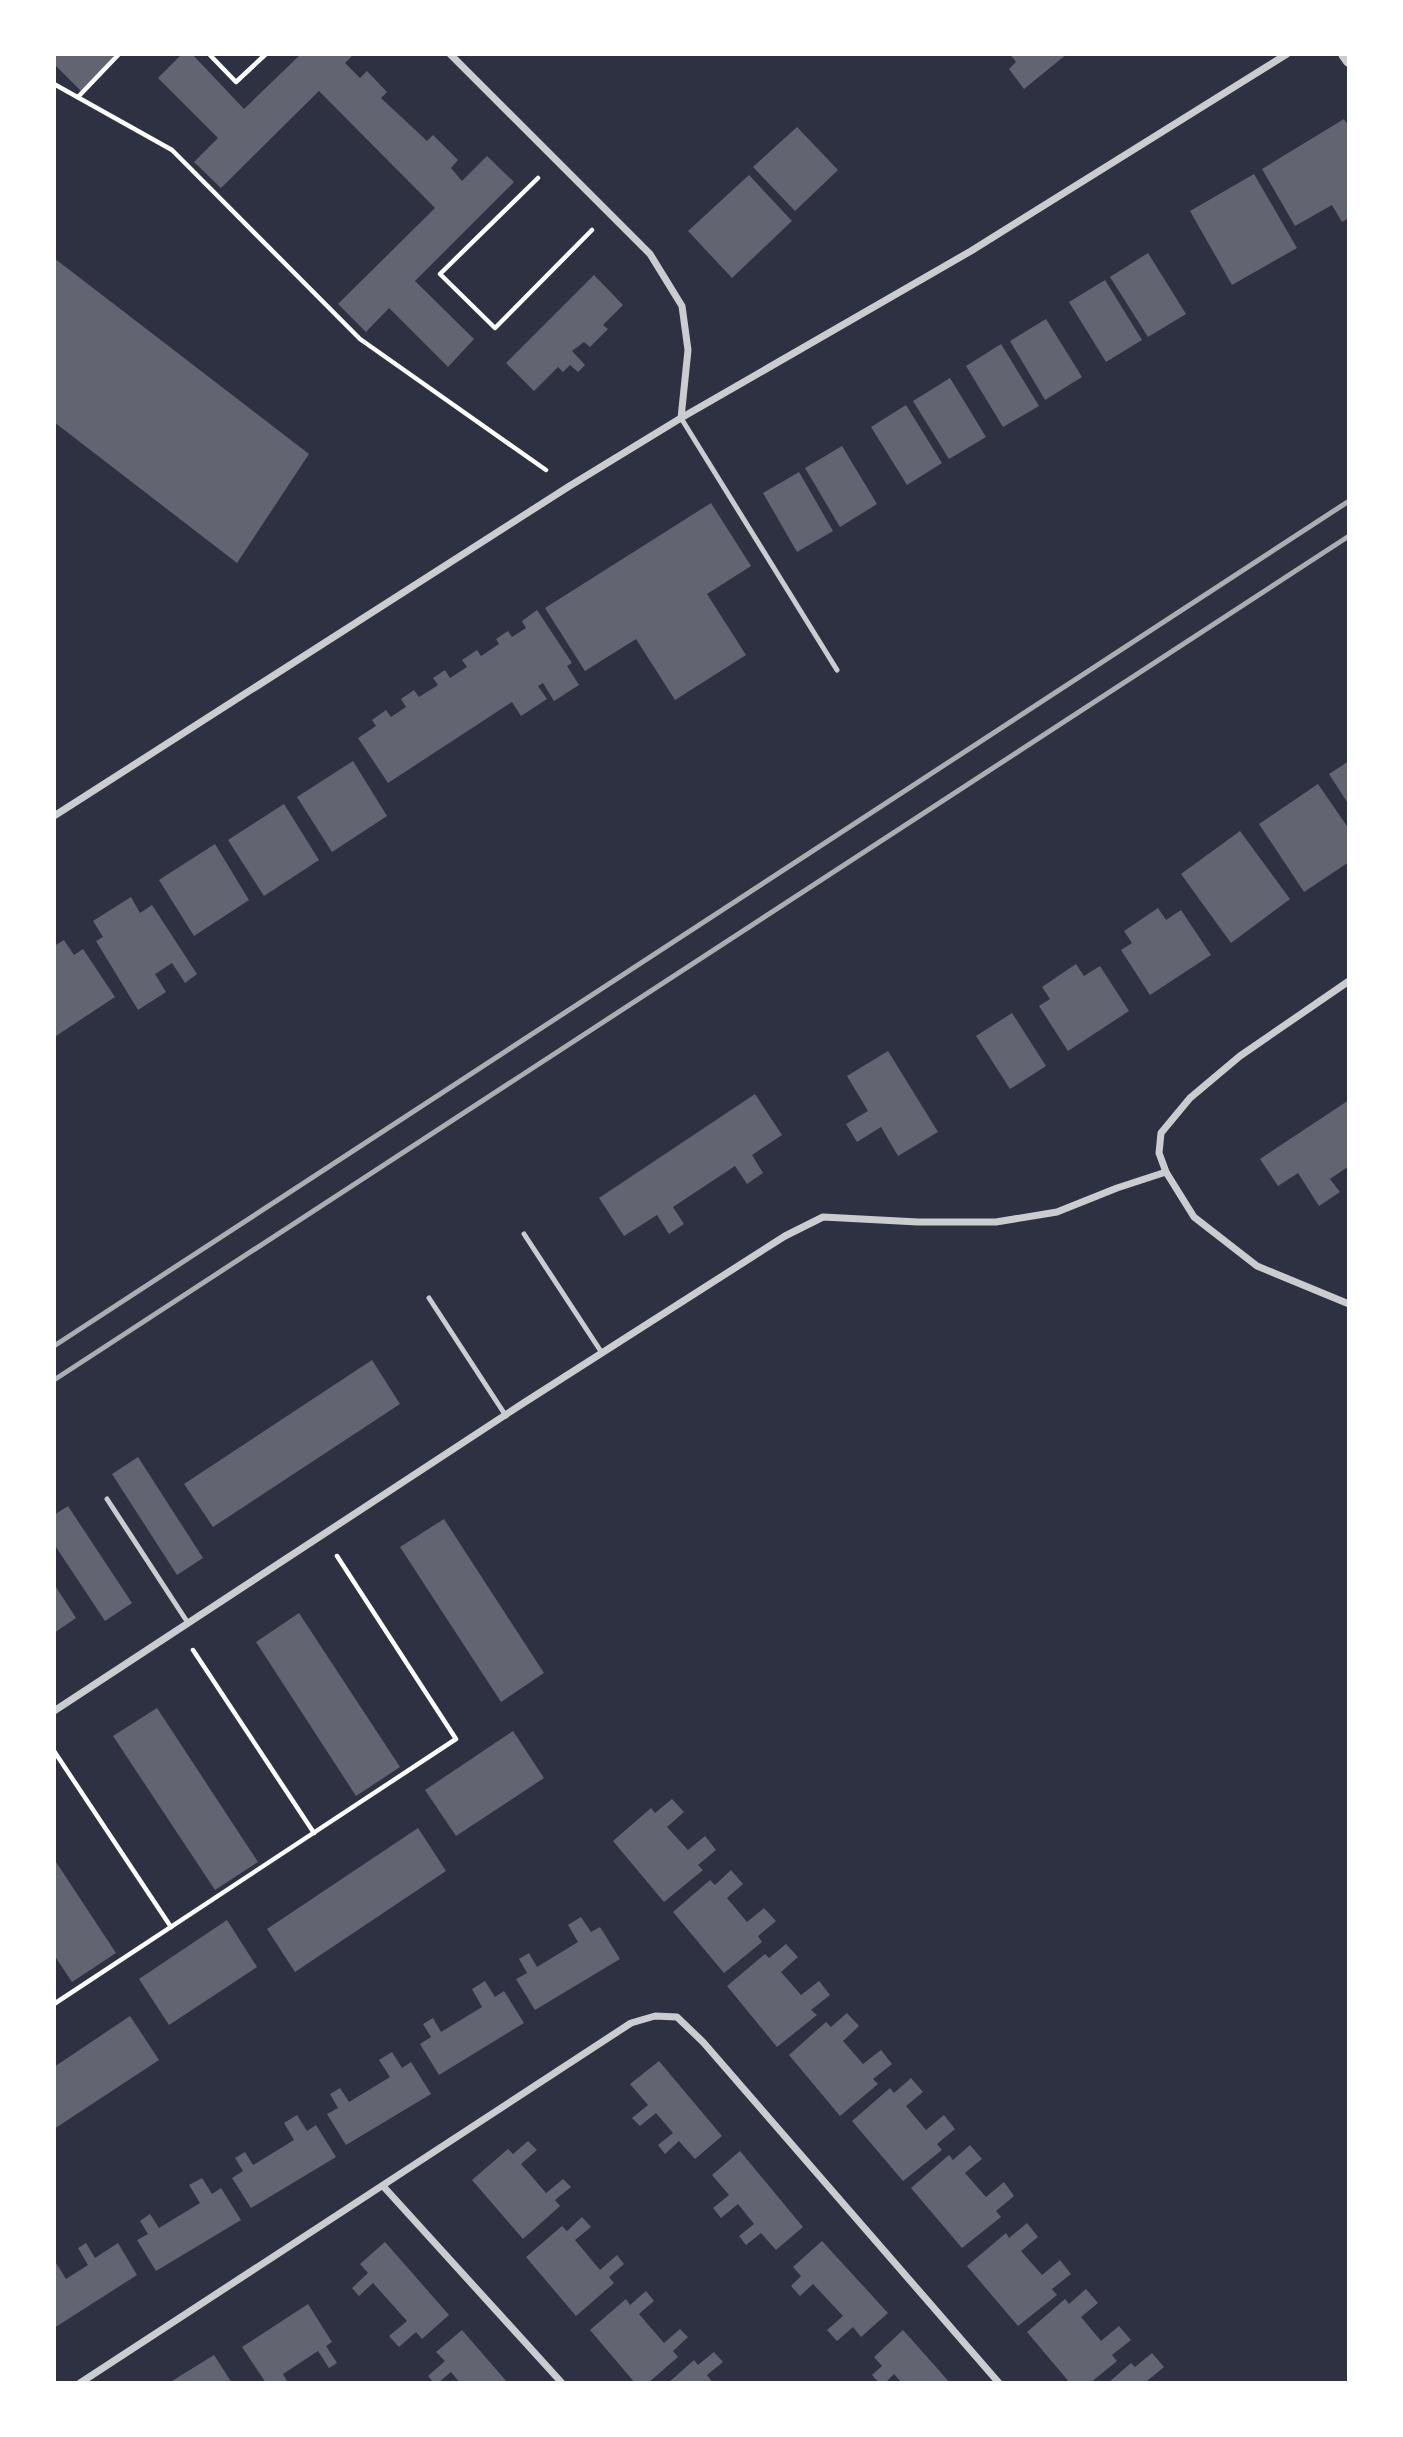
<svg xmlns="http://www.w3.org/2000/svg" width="1403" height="2437" font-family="'Fira Sans',sans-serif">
	<rect width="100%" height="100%" fill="#2d3142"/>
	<g fill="#626471">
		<polygon points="54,54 111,54 114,58 81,91 54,64"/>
		<polygon points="182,54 192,54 244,109 301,54 354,54 345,63 360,78 367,71 387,92 381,98 427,141 433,135 458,160 451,168 462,181 487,156 514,182 415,281 474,339 448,367 389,308 366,332 338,304 435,208 319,91 221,188 194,162 218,138 158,78"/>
		<polygon points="1010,54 1067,54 1024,89 1009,69 1016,62"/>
		<polygon points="1344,119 1349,127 1349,218 1342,222 1332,205 1295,226 1262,169"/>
		<polygon points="797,127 838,170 795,211 753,167"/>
		<polygon points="1254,174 1297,248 1232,285 1190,211"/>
		<polygon points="749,175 792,221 732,278 688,231"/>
		<polygon points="1148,253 1186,314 1148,337 1110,277"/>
		<polygon points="54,258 309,454 237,563 54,422"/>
		<polygon points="594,275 623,305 603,325 608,329 590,347 584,342 572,351 585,365 578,372 570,365 563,372 558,367 534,391 506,363"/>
		<polygon points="1105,280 1142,340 1106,362 1069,302"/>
		<polygon points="1046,319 1082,377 1045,400 1010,341"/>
		<polygon points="1001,344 1039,406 1003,427 966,366"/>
		<polygon points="950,378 986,437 949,459 913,401"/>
		<polygon points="906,405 942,463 907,485 871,427"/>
		<polygon points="842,446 877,504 840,527 805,468"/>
		<polygon points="799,472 833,531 797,552 763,493"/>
		<polygon points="711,503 751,566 707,594 746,655 675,700 636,639 585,671 545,608"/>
		<polygon points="537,610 572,663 567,666 579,685 554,701 543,683 538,686 547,699 521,716 512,702 388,783 358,738 376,726 372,720 386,710 391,717 406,707 401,699 414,690 419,697 438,685 433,678 445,670 450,678 467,667 462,660 477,650 481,656 499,644 496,639 508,631 512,637 526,628 522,621"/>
		<polygon points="353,761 387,816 332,852 297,797"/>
		<polygon points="1349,761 1349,805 1329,774"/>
		<polygon points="1318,784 1349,829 1349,862 1304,892 1259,824"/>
		<polygon points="284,804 319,860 264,896 228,840"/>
		<polygon points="1240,831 1290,899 1231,943 1181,874"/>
		<polygon points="215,844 249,900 194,936 159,880"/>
		<polygon points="131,897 140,913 152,905 197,974 185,983 172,963 155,974 166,992 138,1010 96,941 103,937 93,921"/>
		<polygon points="1158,908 1166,920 1181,910 1211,955 1150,995 1121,950 1132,943 1124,931"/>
		<polygon points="64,940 74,955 83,949 115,997 56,1036 54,946"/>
		<polygon points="1076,964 1084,976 1100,966 1129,1011 1068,1051 1039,1006 1050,999 1042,987"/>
		<polygon points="1012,1013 1046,1066 1010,1089 976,1036"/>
		<polygon points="888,1051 938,1132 898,1156 881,1127 857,1142 846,1124 868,1111 847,1076"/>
		<polygon points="755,1094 782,1135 752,1155 763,1173 747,1184 735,1166 673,1207 684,1224 669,1234 657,1215 624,1236 599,1198"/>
		<polygon points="1349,1100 1349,1166 1330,1179 1340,1192 1319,1206 1298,1173 1278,1186 1260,1159"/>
		<polygon points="372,1360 400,1404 213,1527 184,1484"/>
		<polygon points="138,1457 203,1558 177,1575 112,1474"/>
		<polygon points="68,1506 132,1603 105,1621 54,1544 54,1515"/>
		<polygon points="444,1519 544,1673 501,1702 400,1547"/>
		<polygon points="54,1584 76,1618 54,1633"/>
		<polygon points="299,1613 400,1767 356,1796 256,1642"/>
		<polygon points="157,1708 258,1862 215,1890 113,1736"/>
		<polygon points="513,1731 544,1778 456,1836 425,1790"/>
		<polygon points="672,1799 684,1812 667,1827 688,1850 705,1836 716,1850 698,1865 703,1870 664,1902 613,1841 651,1808 655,1813"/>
		<polygon points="418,1828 446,1871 295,1972 267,1929"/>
		<polygon points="54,1859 116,1953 72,1982 54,1955"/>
		<polygon points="731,1870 743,1884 727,1898 747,1922 764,1908 776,1921 758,1936 762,1942 724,1973 673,1912 710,1880 715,1885"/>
		<polygon points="581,1917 591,1932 600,1927 620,1959 535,2010 516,1979 527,1973 519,1959 529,1953 537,1967 578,1942 568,1925"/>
		<polygon points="227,1920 257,1967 169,2025 139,1979"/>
		<polygon points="786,1944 798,1957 781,1972 801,1995 819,1981 830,1995 811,2010 817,2015 777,2047 727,1986 765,1954 769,1958"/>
		<polygon points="485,1981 495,1997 504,1991 524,2023 439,2075 420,2044 431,2037 423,2024 433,2018 441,2032 482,2007 472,1989"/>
		<polygon points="847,2013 859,2026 843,2041 863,2064 881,2050 892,2064 873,2079 878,2084 840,2116 789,2055 826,2022 831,2027"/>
		<polygon points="130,2016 159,2060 54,2129 54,2067"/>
		<polygon points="392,2052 402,2068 411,2062 431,2094 346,2145 327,2114 338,2108 330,2094 340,2088 349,2102 390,2077 379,2060"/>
		<polygon points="659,2061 722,2136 695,2159 679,2141 665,2154 658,2145 673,2133 656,2113 640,2126 632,2118 648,2105 630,2084"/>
		<polygon points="911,2078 923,2092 906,2106 926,2130 944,2115 955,2129 937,2144 942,2150 903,2181 852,2121 890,2088 894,2093"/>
		<polygon points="297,2115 307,2131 316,2125 336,2157 251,2208 232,2178 243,2171 235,2158 245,2152 253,2165 294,2140 284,2123"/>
		<polygon points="528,2141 537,2150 521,2164 546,2193 563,2179 571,2187 555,2200 560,2206 523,2239 472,2180 508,2149 513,2154"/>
		<polygon points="970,2145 982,2159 965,2173 986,2197 1004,2182 1014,2196 996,2211 1001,2217 962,2248 911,2188 949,2155 953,2160"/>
		<polygon points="740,2151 803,2227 776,2250 761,2233 746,2245 739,2236 754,2224 738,2204 721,2218 713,2208 729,2195 712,2175"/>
		<polygon points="202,2178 212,2194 221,2188 241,2220 156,2271 137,2240 148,2234 140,2221 150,2214 159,2228 200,2203 189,2185"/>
		<polygon points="582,2217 591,2227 575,2240 600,2270 617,2255 624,2264 609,2277 614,2283 576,2316 526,2257 562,2226 567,2231"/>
		<polygon points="1027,2223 1038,2237 1021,2251 1042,2275 1060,2260 1071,2274 1052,2289 1057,2295 1018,2326 967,2266 1006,2233 1009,2238"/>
		<polygon points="822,2241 888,2313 861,2337 853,2327 837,2341 827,2330 843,2316 813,2284 800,2296 791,2286 801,2276 793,2267"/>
		<polygon points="385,2242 449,2315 422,2339 416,2332 399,2347 389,2336 407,2321 373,2283 359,2296 352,2288 368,2273 360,2264"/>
		<polygon points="86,2243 95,2258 118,2243 137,2275 54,2328 54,2264 56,2263 66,2279 88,2265 78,2248"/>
		<polygon points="1086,2289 1098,2303 1081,2317 1101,2341 1119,2326 1131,2340 1112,2355 1117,2361 1090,2383 1070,2383 1027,2332 1065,2299 1069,2304"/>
		<polygon points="646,2291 654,2301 639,2314 664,2343 680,2329 688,2337 673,2351 678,2357 648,2383 635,2383 590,2330 626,2299 630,2305"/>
		<polygon points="308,2304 332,2342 326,2346 337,2363 329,2368 318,2351 283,2374 288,2383 266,2383 242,2347"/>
		<polygon points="462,2330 494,2367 508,2383 460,2383 451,2372 438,2383 434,2383 428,2376 445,2361 436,2352"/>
		<polygon points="903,2330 936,2367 950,2383 902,2383 894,2374 885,2383 879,2383 872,2375 882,2366 874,2357"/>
		<polygon points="714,2352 723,2362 707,2375 713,2383 668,2383 694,2360 698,2365"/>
		<polygon points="1152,2353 1164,2367 1147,2381 1149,2383 1108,2383 1131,2363 1135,2367"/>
		<polygon points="214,2355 232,2383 169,2383 180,2376"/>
	</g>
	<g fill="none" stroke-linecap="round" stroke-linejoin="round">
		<g stroke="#fff" stroke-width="4.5">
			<polyline points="209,54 236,82 266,54"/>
			<polyline points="54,84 172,150 360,339 546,470"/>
			<polyline points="78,97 119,54"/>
			<polyline points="538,178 440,274 495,328 592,230"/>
			<polyline points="193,1650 314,1833"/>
			<polyline points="54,1751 171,1927"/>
			<polyline points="54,2004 456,1739 337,1556"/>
		</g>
		<g stroke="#caccd0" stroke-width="5">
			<polyline points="681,418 837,670"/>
			<polyline points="524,1234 602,1353"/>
			<polyline points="429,1298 506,1416"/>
			<polyline points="107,1499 188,1623"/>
		</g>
		<g stroke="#caccd0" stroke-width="7">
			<polyline points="450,54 650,254 682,306 688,350 681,418"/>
			<polyline points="54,816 568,487 681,418 971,251 1287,54"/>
			<polyline points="1349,981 1240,1056 1190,1098 1161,1133 1159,1153 1166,1172 1194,1217 1257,1266 1349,1304"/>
			<polyline points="54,1711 522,1404 785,1236 823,1217 918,1222 996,1222 1057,1212 1117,1188 1166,1172"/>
			<polyline points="383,2186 562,2383"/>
			<polyline points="80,2383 631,2023 655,2016 677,2017 703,2042 999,2383"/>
		</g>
		<polyline stroke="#caccd0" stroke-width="12" points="1344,54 1349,61"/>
		<g stroke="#abadb3" stroke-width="5">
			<polyline points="54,1346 1349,501"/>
			<polyline points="54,1380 1349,536"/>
		</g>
	</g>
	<rect width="1403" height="2437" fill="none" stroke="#ffffff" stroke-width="112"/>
</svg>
